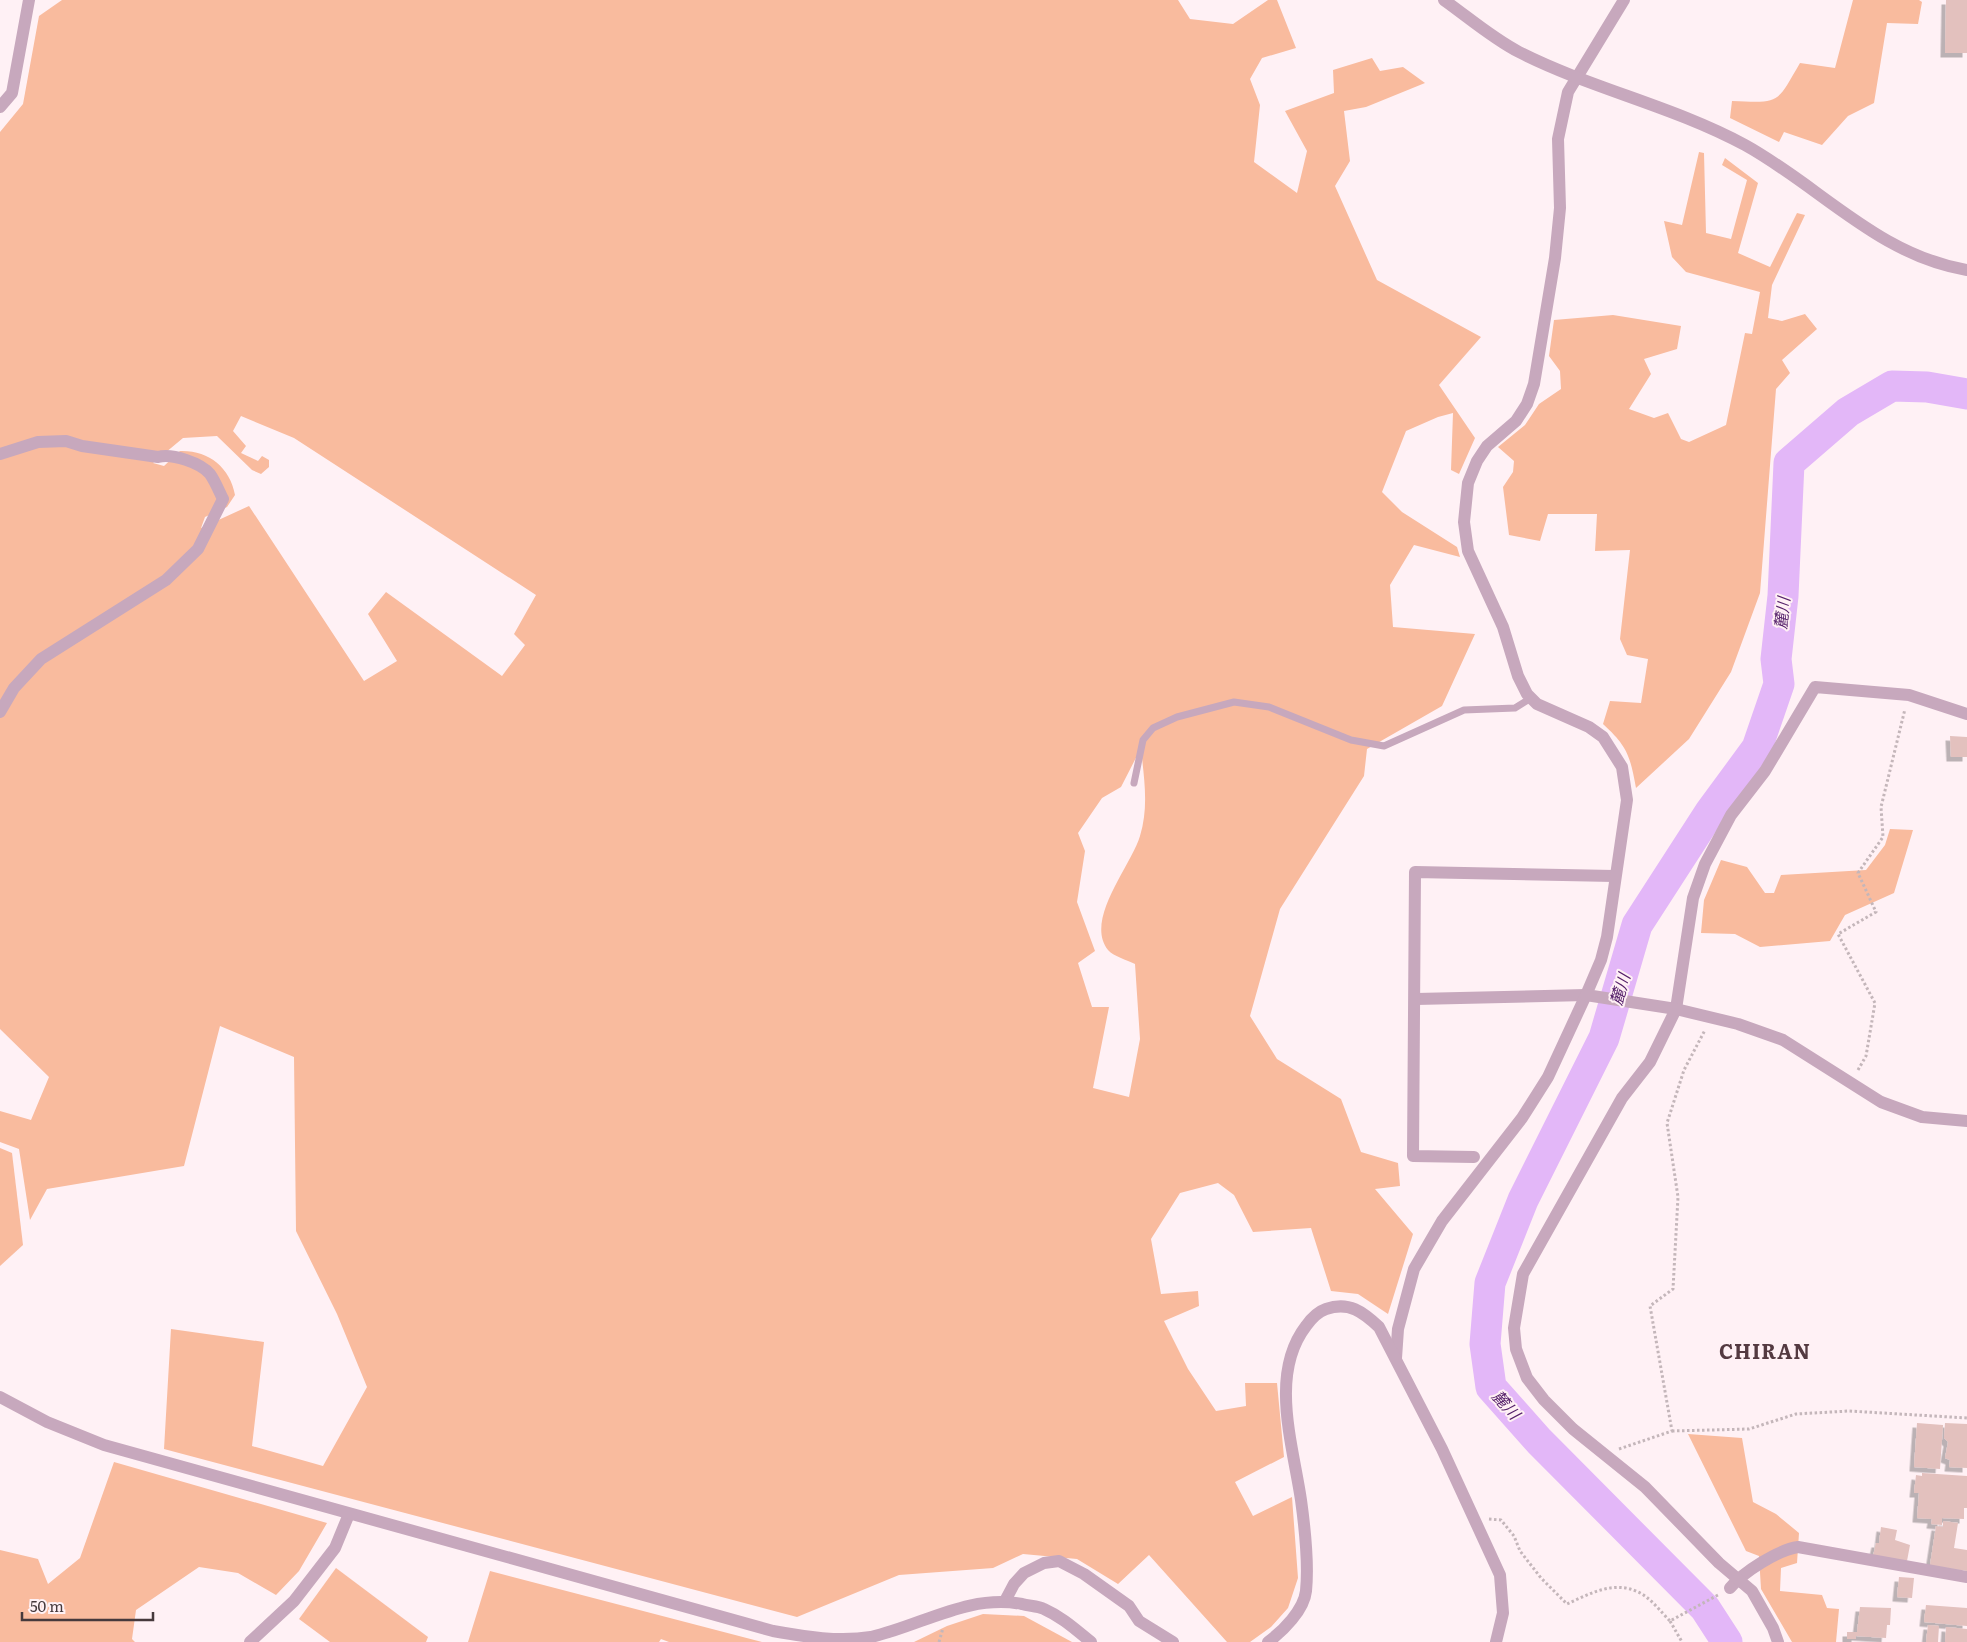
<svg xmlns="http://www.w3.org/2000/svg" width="1967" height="1642" font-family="Literata,'Noto Sans JP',serif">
	<defs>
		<filter id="shadow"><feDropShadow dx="-4.5" dy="4.5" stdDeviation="0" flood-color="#0004"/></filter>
	</defs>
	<rect width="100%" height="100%" fill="#fff1f5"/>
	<g fill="#f9bb9e" fill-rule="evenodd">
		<path d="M62,0H1178L1190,19L1233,24L1268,0H1277L1296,48L1262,58L1250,79L1260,105L1254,162L1297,193L1307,151L1285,111L1334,93L1333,70L1372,58L1380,71L1403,67L1425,83L1366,107L1344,111L1350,161L1335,186L1377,280L1481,337L1439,385L1475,438L1459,474L1451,470L1453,413L1438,417L1406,431L1382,492L1402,512L1457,547L1460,557L1414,545L1390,585L1393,627L1475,634L1442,706L1367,749L1364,776L1280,909L1250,1016L1277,1059L1341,1099L1361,1152L1398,1163L1400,1186L1375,1189L1413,1234L1388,1314L1358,1294L1331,1291L1311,1228L1253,1232L1234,1195L1218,1183L1180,1193L1151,1239L1161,1294L1198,1291L1199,1306L1164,1321L1188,1369L1216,1411L1246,1406L1245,1383H1277L1284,1457L1235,1482L1253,1516L1292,1497L1298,1578L1288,1608L1271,1627L1250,1642H1227L1149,1555L1118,1584L1077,1559L1023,1554L993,1568L899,1575L797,1617L164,1449L171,1329L264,1342L252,1446L323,1466L367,1387L337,1314L296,1231L294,1057L220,1026L184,1166L47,1189L30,1220L19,1149L0,1142V1111L31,1120L49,1077L0,1029V132L23,104L39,16ZM241,416L294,438L536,595L514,634L525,645L502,676L386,592L368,614L397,661L364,681L249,506L201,528L205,517L227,507L235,495C230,467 208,450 180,451L164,466L153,463L183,438L217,436L252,470L261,474L269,467V460L262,456L258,461L241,453L246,446L233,431ZM1141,748C1144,779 1149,806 1140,836C1131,866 1084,920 1108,950C1113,956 1127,960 1135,964L1140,1039L1129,1097L1093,1088L1109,1007H1092L1078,963L1095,951L1077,902L1085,851L1078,833L1102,798L1121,787Z"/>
		<path d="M1853,0H1919L1922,2L1918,24L1887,23L1874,103L1848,116L1822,145L1784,132L1779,142L1730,118L1732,101C1781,103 1776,104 1800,63L1835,68Z"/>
		<path d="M1699,152L1704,153L1706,233L1731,239L1747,180L1722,165L1725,158L1758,183L1738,253L1770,267L1797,213L1805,215L1772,285L1768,318L1782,321L1805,314L1817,329L1782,360L1790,373L1776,389L1760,593L1731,672L1689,739L1636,788C1630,756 1628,747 1603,724L1610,701L1641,703L1648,659L1627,655L1620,639L1630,550L1595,551L1597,514H1548L1540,541L1509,535L1503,487L1513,472L1514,461L1498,447L1525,425L1539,404L1561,389L1560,371L1549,356L1554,320L1613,315L1681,326L1677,349L1644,359L1651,374L1629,409L1654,418L1668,413L1681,439L1689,442L1726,425L1745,333L1752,334L1760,292L1686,272L1672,257L1664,221L1682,225Z"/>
		<polygon points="1890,829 1913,830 1894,893 1845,915 1830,941 1760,947 1735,934 1701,933 1704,900 1721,860 1747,867 1765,893 1774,893 1781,875 1866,870 1885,845"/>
		<polygon points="0,1148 12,1153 23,1245 0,1266"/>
		<polygon points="1688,1434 1742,1438 1753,1502 1776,1514 1799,1533 1797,1563 1781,1568 1780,1591 1822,1595 1827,1608 1839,1609 1836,1642 1792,1642 1761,1589 1759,1556 1746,1551"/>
		<polygon points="114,1462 327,1523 299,1571 276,1595 238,1573 199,1567 136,1610 132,1639 135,1642 0,1642 0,1550 38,1559 48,1584 80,1558"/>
		<polygon points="336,1568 428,1637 426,1642 330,1642 299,1619"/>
		<polygon points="490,1571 762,1642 669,1642 661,1639 659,1642 468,1642"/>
		<polygon points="983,1614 1024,1616 1072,1642 914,1642 947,1626"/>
	</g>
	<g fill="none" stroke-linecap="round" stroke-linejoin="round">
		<polyline stroke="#e3b7f8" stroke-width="31" points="1727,1642 1705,1608 1539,1441 1491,1387 1485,1344 1490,1283 1523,1200 1604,1038 1637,925 1710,812 1757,748 1779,684 1776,659 1783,596 1789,463 1848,412 1892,386 1927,387 1967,394"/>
	</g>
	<g fill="#e3c1be" filter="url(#shadow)">
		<polygon points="1946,0 1967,0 1967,53 1945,53"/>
		<polygon points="1950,736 1967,737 1967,757 1951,757"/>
		<polygon points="1917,1423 1943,1425 1940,1469 1914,1467"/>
		<polygon points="1945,1423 1967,1424 1967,1468 1949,1467 1950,1460 1945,1458 1948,1442 1944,1438"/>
		<polygon points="1922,1473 1967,1476 1967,1508 1964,1508 1964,1519 1942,1518 1942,1525 1931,1524 1932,1519 1917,1518 1919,1493 1914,1493 1916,1475 1922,1476"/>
		<polygon points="1943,1521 1958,1523 1954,1548 1967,1550 1967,1571 1930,1565 1936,1526 1943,1527"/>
		<polygon points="1881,1527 1897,1530 1895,1540 1910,1545 1907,1561 1873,1556 1876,1543 1879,1543"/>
		<polygon points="1899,1577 1914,1578 1912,1598 1897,1597"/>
		<polygon points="1926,1605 1967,1608 1967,1626 1924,1622"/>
		<polygon points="1860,1607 1891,1608 1890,1625 1887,1625 1886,1638 1856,1636 1856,1639 1847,1639 1847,1632 1857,1632"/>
		<polygon points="1928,1625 1939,1626 1938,1642 1926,1642"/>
		<polygon points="1946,1627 1967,1629 1967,1642 1945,1642"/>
	</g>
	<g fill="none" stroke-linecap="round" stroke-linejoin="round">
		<g stroke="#c4b6ba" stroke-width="3" stroke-dasharray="2.5 2.5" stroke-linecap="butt">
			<polyline points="1858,1070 1866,1056 1875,1003 1838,934 1876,912 1858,873 1883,837 1881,807 1905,709"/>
			<polyline points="1672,1431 1749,1429 1796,1414 1849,1411 1967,1418"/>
			<polyline points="1619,1449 1672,1431 1650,1306 1673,1289 1678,1197 1667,1123 1684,1070 1705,1030"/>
			<path d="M1489,1519L1501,1520L1514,1536L1520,1551L1541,1578L1567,1604C1589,1594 1614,1580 1638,1592C1650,1597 1661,1612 1670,1621L1718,1595"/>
			<polyline points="1670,1621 1682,1642"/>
			<polyline points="939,1642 943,1628"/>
		</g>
		<polyline stroke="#c7a8bd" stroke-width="7" points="1134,783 1143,740 1153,728 1177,717 1234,702 1269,707 1351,740 1384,746 1464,710 1515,708 1531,698"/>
		<g stroke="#c7a8bd" stroke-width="12">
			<polyline points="0,107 12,93 29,0"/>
			<path d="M0,454L38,442L66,441L82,446L158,457C172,453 201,463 210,474C215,481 219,491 223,499L198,549L166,580L41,659L14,688L0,712"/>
			<polyline points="1416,999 1586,995"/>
			<polyline points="1474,1157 1413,1156 1415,872 1614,876"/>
			<polyline points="1396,1358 1398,1329 1414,1269 1442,1221 1522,1118 1548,1077 1586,995 1601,960 1607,937 1627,800 1622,767 1603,737 1589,727 1537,704 1527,694 1518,676 1503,627 1468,551 1464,522 1468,483 1477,461 1487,446 1516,421 1527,404 1534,384 1555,258 1560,208 1558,139 1568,92 1624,0"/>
			<path d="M1730,1588C1743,1572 1778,1550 1798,1547L1967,1577"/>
			<polyline points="1005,1601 1014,1584 1024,1573 1044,1563 1059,1561 1084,1574 1129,1606 1139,1621 1173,1642"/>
			<polyline points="250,1642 294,1601 335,1548 349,1514"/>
			<path d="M1268,1642C1283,1631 1304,1610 1306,1591C1309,1562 1305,1529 1301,1500C1293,1445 1269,1374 1306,1326C1311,1319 1317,1312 1326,1309C1349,1301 1363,1312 1379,1327L1442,1449L1500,1575L1503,1613L1496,1642"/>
			<polyline points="1778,1642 1773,1628 1752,1591 1719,1563 1645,1487 1573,1429 1544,1400 1527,1378 1516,1349 1514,1328 1523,1274 1622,1098 1650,1062 1676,1009 1693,898 1705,864 1731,815 1765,771 1815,687 1909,695 1967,714"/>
		</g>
		<g stroke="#c7a8bd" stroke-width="12">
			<path d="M1444,0C1468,17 1492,38 1519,52C1592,89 1673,106 1745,145C1821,187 1878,255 1967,270"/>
			<polyline points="1586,995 1676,1009 1738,1024 1783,1040 1881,1102 1922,1117 1967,1121"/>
			<path d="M0,1397L47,1422L104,1445L773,1631C806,1637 839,1642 871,1637C923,1625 968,1594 1022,1604C1029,1606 1038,1606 1044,1609C1062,1617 1076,1630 1091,1642"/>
		</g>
	</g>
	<g text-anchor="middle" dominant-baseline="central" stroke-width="4" stroke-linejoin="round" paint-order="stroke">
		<g font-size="16" font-style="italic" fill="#56216b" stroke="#fff1f5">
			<text transform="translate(1781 613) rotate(-84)">麓川</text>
			<text transform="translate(1619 989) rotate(-74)">麓川</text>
			<text transform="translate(1507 1404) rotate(48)">麓川</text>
		</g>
		<g font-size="20" font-weight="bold" letter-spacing="1" fill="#543a41" stroke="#fff1f5">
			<text x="1765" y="1350">CHIRAN</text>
		</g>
	</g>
	<path d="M22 1612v8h131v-8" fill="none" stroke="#46393c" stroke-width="2.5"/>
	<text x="30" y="1612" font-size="15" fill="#46393c" stroke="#fff1f5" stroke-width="4" paint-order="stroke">50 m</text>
</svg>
